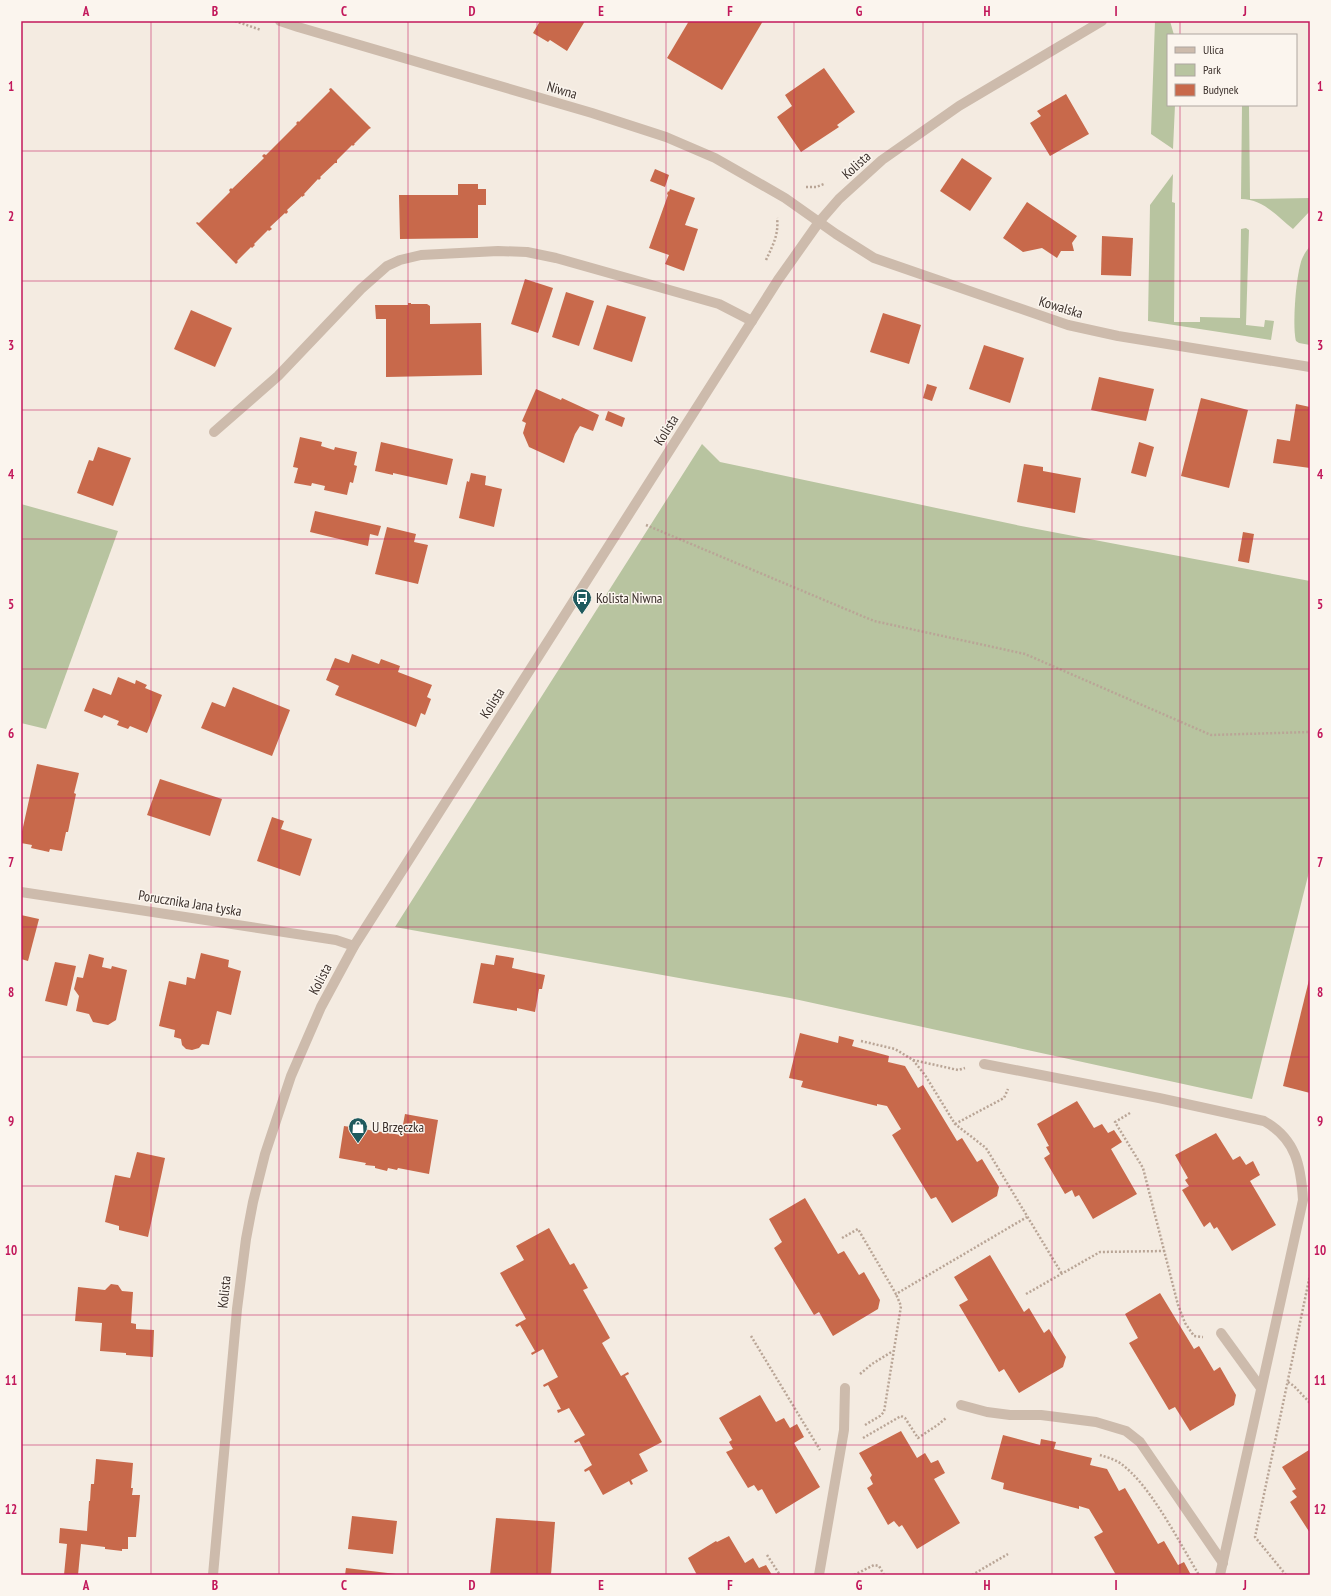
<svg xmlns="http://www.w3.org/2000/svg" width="1331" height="1596" font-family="'PT Sans Narrow',sans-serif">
	<rect width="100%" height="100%" fill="#f4ebe1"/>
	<g fill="#b8c4a0">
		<polygon points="1155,21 1170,21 1174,35 1168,35 1168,105 1175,105 1173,149 1151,134"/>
		<path d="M1242,105H1249L1250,199L1310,198V211L1293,229C1277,216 1263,199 1241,199Z"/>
		<polygon points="1173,174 1172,202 1175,203 1174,322 1200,322 1200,317 1240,318 1241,229 1246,228 1249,230 1246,325 1264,327 1265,320 1274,321 1271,340 1148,321 1150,205"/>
		<path d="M1310,246V345L1299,343L1296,341C1292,326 1296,274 1302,259C1304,254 1307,250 1310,246Z"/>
		<polygon points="702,444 720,462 1021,526 1310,581 1310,868 1252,1099 790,998 395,927"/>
		<polygon points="21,504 118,531 46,729 21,723"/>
	</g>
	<g fill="#c8694b">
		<polygon points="540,21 585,21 567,51 550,40 548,42 533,33"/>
		<polygon points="689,21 763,21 722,90 667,58"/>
		<polygon points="824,68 855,112 837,125 839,127 801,152 777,117 792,106 785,95"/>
		<polygon points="331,88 371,128 369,129 354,144 355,144 353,146 352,145 337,160 337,163 335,163 320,177 321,178 319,180 318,179 304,194 305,195 302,197 302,196 287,210 288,212 286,214 285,213 270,227 272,229 269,231 268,230 254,244 255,245 252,248 251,247 237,261 238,262 236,264 196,223 197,222 199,223 230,192 229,190 231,188 232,189 264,158 262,156 264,154 266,155 297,124 296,123 298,121 299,122 330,91 329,89"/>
		<polygon points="1066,94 1089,134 1050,156 1030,123 1041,116 1037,111"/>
		<polygon points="962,158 992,178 970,211 940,191"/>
		<polygon points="655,169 669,175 665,187 650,181"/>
		<polygon points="458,184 478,184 478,189 486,189 486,205 478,205 478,238 400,239 399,195 458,195"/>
		<polygon points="670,189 695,198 685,225 698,229 684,271 665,264 669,255 649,248 668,195 667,194 668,191 669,192"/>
		<polygon points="1027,202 1077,236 1072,243 1074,251 1061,251 1057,258 1042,248 1023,252 1003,238"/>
		<polygon points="1102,236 1133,238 1131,276 1101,275"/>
		<polygon points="525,279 553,288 538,333 511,324"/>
		<polygon points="566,292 594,301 579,346 552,337"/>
		<polygon points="408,303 411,303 411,304 427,304 430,306 430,324 481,323 482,375 386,377 386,319 376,319 375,305 408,305"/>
		<polygon points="607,305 646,317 632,362 593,349"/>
		<polygon points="191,310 232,328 215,367 174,349"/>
		<polygon points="883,313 921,325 909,364 870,352"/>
		<polygon points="984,345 1024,358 1010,403 969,389"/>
		<polygon points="1099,377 1154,389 1146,421 1091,410"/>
		<polygon points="927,384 937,387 932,401 923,398"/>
		<polygon points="536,389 561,400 562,398 599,415 593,431 580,426 575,434 564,463 529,447 523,433 526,423 522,421"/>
		<polygon points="1201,398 1248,410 1229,488 1181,476"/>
		<polygon points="1296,404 1310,407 1310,468 1273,463 1277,439 1290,441"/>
		<polygon points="608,411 625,418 622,427 605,420"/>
		<polygon points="300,437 322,442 321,446 334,450 335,447 357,452 354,465 357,466 353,483 350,482 347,495 324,490 325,486 312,483 311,486 294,483 298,468 293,467"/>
		<polygon points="381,442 453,459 447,485 393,473 393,475 375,471"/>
		<polygon points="1139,442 1154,447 1146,477 1131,473"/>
		<polygon points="98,447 131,458 113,506 77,493 89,460 93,461"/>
		<polygon points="1024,464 1043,467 1043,471 1081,478 1075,513 1017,502"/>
		<polygon points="471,473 486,476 485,485 502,489 494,527 459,518 467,481 469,482"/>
		<polygon points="315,511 381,526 378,536 370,534 368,546 310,532"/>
		<polygon points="387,527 416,534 414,542 428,545 418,584 375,574"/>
		<polygon points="1243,532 1254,534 1249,563 1238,561"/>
		<polygon points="352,654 379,664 381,659 400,666 398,672 432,685 427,697 431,699 425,715 421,713 416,727 335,695 339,686 326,680 335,658 349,663"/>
		<polygon points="118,677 135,684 136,680 147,685 145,688 162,695 147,733 130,726 128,729 117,725 119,721 104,715 102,718 84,711 93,688 111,695"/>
		<polygon points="233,687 290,710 272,756 201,728 212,702 225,707"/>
		<polygon points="37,764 79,773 74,793 76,794 68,832 66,832 62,851 50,849 49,852 31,848 32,845 21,843 21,836"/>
		<polygon points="160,779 222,799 210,836 147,815"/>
		<polygon points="272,817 284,821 281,829 312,839 300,876 257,861"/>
		<polygon points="21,915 39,919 28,961 21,959"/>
		<polygon points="201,953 229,960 228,967 241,971 231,1015 217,1011 209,1045 202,1044 199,1048 192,1050 186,1049 182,1045 181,1039 174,1037 175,1030 159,1026 169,981 186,985 187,977 195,979"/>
		<polygon points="89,954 104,958 102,967 111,969 112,966 127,970 116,1020 108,1025 93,1022 89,1014 76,1011 79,996 74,989 77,977 83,978"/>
		<polygon points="496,955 514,958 512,968 545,975 542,989 539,989 535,1012 517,1008 517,1011 473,1003 481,963 494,965"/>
		<polygon points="55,962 76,966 67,1006 45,1001"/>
		<polygon points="1309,980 1310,981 1310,1093 1283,1086"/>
		<polygon points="800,1033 838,1043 839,1036 854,1040 852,1046 889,1056 888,1062 905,1066 918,1088 923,1085 957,1141 962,1138 977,1162 982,1159 999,1187 997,1196 952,1223 936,1197 931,1199 892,1135 901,1129 887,1106 877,1104 877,1106 801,1087 803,1081 789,1078"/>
		<polygon points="1077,1101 1094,1128 1102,1124 1108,1133 1114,1130 1122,1142 1111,1149 1137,1194 1093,1219 1079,1195 1075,1197 1072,1190 1065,1194 1044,1158 1050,1154 1046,1147 1049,1146 1037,1124"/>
		<polygon points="405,1114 438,1120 429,1174 398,1168 397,1170 388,1168 387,1171 375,1168 375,1166 365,1165 366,1163 339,1158 344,1126 401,1135"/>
		<polygon points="1216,1133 1233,1160 1240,1156 1246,1165 1253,1161 1260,1175 1250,1181 1276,1225 1232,1251 1217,1227 1214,1229 1210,1222 1204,1227 1182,1190 1189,1186 1185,1180 1188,1178 1175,1155"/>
		<polygon points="137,1152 165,1158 148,1237 119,1230 119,1226 105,1222 115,1175 130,1178"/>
		<polygon points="805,1198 838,1254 844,1251 859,1275 864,1272 880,1300 878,1309 833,1336 819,1312 814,1315 774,1248 782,1242 769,1219"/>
		<polygon points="549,1228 570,1265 574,1263 588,1288 583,1290 610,1338 602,1343 621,1376 628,1372 629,1374 625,1376 662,1442 639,1454 648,1471 631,1480 633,1484 631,1485 629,1481 603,1495 589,1470 585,1472 584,1470 592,1465 579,1441 575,1443 574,1441 585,1435 569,1408 558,1413 557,1410 561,1409 548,1385 544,1387 543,1385 558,1377 543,1349 532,1355 531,1353 535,1351 520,1325 517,1327 515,1325 526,1319 500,1273 524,1260 516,1246"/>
		<polygon points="990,1255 1024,1312 1029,1308 1044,1333 1049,1329 1066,1357 1063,1367 1019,1393 1004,1369 999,1372 959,1305 968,1300 954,1277"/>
		<polygon points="111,1284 118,1285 122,1291 133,1292 131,1323 136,1324 136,1329 154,1330 153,1357 126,1355 126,1353 100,1351 102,1323 75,1321 78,1287 105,1290"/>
		<polygon points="1160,1293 1194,1349 1199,1346 1214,1371 1220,1367 1236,1395 1234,1405 1190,1431 1175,1407 1169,1410 1129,1343 1138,1338 1125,1314"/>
		<polygon points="760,1395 776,1422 784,1418 790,1428 797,1424 804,1437 794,1443 820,1487 776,1514 762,1489 758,1491 754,1485 748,1488 726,1452 733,1449 729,1442 732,1440 719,1418"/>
		<polygon points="901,1431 917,1458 925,1453 931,1463 938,1460 945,1473 934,1479 960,1523 917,1549 902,1525 899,1527 894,1521 888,1525 867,1488 873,1484 870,1478 872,1475 859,1453"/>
		<polygon points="1003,1435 1040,1445 1041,1439 1056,1442 1054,1449 1092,1458 1090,1465 1107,1469 1119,1491 1125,1488 1158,1544 1164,1541 1178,1565 1184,1562 1191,1575 1116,1575 1094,1537 1103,1532 1089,1509 1079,1506 1079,1509 1003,1489 1004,1483 991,1479"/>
		<polygon points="1309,1450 1310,1452 1310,1533 1290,1502 1297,1497 1292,1491 1296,1489 1282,1467"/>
		<polygon points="96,1459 133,1463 131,1488 133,1488 132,1495 140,1495 136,1537 128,1537 128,1549 122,1549 122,1551 105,1549 105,1547 81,1544 78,1575 64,1575 67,1544 59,1543 60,1528 87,1531 89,1501 90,1501 91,1484 94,1484"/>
		<polygon points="352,1516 397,1521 393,1554 348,1549"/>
		<polygon points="496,1518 555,1522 551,1575 490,1575"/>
		<polygon points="729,1536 745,1563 753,1558 759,1568 766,1565 772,1575 697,1575 688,1558 716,1541 717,1542"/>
		<polygon points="346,1568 396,1574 396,1575 345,1575"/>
	</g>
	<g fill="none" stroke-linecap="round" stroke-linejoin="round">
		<g stroke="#b9a596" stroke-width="2.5" stroke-dasharray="2 2" stroke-linecap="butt">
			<polyline points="235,21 261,30"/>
			<polyline points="806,187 816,187 824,184"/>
			<path d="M766,260C773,245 779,234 777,218"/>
			<polyline points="646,525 874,621 1025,654 1211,735 1310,732"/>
			<polyline points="861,1041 895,1049 913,1060 925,1075 955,1124 986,1148 1062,1274"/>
			<polyline points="913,1060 958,1070 965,1068"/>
			<polyline points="1130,1113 1115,1122 1143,1168 1178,1305 1185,1323 1194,1336 1203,1337"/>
			<polyline points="955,1124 1004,1098 1008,1089"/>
			<polyline points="842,1238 858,1229 896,1294 1027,1217"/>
			<polyline points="1026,1294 1100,1252 1165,1251"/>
			<polyline points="751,1336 820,1450"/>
			<polyline points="860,1374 872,1364 893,1351"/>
			<polyline points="1288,1382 1294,1386 1310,1403"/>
			<polyline points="865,1425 880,1416 884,1412 901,1306 896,1294"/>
			<polyline points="863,1438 901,1416 905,1418 918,1438 939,1424 946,1418"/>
			<path d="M1100,1455C1106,1457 1114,1459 1120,1463C1150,1484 1179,1542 1199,1575"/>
			<polyline points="767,1555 780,1575"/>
			<polyline points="854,1575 874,1565 879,1566 884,1575"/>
			<polyline points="972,1575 1008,1554"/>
			<polyline points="1286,1575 1255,1537 1310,1275"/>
		</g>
		<polyline stroke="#cdbbac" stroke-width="10" points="214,432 278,376 361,289 387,266 400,260 421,255 498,251 527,252 556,258 719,304 752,321"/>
		<g stroke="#cdbbac" stroke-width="10">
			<polyline points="280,21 298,27 592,113 666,137 715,158 785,198 836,234 874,258 1068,325 1118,336 1310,367"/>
			<polyline points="21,892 336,940 354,946"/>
			<path d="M984,1064L1159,1098L1264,1121C1296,1139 1301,1166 1303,1200L1220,1575"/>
			<polyline points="1221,1333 1261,1388"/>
			<polyline points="961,1405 987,1412 1010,1415 1041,1415 1096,1422 1126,1431 1140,1442 1223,1563"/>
			<polyline points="819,1575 844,1430 845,1388"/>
		</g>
		<polyline stroke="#cdbbac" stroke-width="10" points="213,1575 237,1309 246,1239 253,1202 265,1154 291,1076 321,1007 354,946 778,280 819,222 839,199 882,160 959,106 1102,21"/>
	</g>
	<path fill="none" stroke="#c2185b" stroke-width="1" stroke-opacity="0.55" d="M151,21V1575M279,21V1575M408,21V1575M537,21V1575M666,21V1575M794,21V1575M923,21V1575M1052,21V1575M1180,21V35M1180,105V1575M21,151H1310M21,281H1310M21,410H1310M21,539H1310M21,669H1310M21,798H1310M21,927H1310M21,1057H1310M21,1186H1310M21,1315H1310M21,1445H1310"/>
	<defs>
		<g id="bus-pin" transform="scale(1)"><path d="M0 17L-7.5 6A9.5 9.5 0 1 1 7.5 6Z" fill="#1f5a5e" stroke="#fbf5ee"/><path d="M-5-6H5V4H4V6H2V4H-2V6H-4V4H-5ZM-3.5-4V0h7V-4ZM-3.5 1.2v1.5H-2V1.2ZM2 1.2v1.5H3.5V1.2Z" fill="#fff"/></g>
		<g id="shop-pin" transform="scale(1)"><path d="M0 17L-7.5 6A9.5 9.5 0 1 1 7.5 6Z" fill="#1f5a5e" stroke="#fbf5ee"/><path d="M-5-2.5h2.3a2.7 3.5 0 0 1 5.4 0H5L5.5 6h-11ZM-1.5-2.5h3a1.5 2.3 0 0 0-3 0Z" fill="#fff"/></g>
	</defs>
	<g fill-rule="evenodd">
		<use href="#bus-pin" x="582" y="598"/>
		<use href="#shop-pin" x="358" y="1127"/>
	</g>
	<g text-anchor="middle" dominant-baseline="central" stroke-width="3" stroke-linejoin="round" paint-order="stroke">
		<g font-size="14" fill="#3b302b" stroke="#fbf5ee">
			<text transform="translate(562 90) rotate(16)">Niwna</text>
			<text transform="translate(856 165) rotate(-42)">Kolista</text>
			<text transform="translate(1061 307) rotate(17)">Kowalska</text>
			<text transform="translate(666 430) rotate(-58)">Kolista</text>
			<text transform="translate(492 703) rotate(-58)">Kolista</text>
			<text transform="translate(190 903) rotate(9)">Porucznika Jana Łyska</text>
			<text transform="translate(320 979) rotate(-62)">Kolista</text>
			<text transform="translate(224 1292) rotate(-84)">Kolista</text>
		</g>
		<g font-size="14" fill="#3b302b" stroke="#fbf5ee" text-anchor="start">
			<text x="596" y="598">Kolista Niwna</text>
			<text x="372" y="1127">U Brzęczka</text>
		</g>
	</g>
	<rect width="1331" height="1596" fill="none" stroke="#fbf5ee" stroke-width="44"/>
	<rect x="1167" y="34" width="130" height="72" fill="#fbf5ee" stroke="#aea6a0"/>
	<rect x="1175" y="47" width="20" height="6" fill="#cdbbac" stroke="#aea6a0"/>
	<text x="1203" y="54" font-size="12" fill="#3b302b">Ulica</text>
	<rect x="1175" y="64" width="20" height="12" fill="#b8c4a0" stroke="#aea6a0"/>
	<text x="1203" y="74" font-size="12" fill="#3b302b">Park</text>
	<rect x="1175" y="84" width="20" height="12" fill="#c8694b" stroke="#aea6a0"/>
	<text x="1203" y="94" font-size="12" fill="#3b302b">Budynek</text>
	<rect x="22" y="22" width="1287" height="1552" fill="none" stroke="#c2185b" stroke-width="1.5"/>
	<g font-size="13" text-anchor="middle" font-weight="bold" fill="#c2185b">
		<text x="86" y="16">A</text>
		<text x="215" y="16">B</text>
		<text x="344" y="16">C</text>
		<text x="472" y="16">D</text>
		<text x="601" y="16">E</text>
		<text x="730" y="16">F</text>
		<text x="859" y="16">G</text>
		<text x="987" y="16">H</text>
		<text x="1116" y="16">I</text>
		<text x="1245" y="16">J</text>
		<text x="11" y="91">1</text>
		<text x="1320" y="91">1</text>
		<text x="11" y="221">2</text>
		<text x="1320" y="221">2</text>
		<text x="11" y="350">3</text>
		<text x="1320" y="350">3</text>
		<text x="11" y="479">4</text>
		<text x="1320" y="479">4</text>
		<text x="11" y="609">5</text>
		<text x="1320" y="609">5</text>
		<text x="11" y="738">6</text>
		<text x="1320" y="738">6</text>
		<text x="11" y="867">7</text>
		<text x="1320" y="867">7</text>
		<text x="11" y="997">8</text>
		<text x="1320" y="997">8</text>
		<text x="11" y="1126">9</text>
		<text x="1320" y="1126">9</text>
		<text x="11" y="1255">10</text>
		<text x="1320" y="1255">10</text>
		<text x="11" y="1385">11</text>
		<text x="1320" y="1385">11</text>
		<text x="11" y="1514">12</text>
		<text x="1320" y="1514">12</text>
		<text x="86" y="1590">A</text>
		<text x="215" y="1590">B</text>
		<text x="344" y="1590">C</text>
		<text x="472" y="1590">D</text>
		<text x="601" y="1590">E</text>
		<text x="730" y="1590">F</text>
		<text x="859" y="1590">G</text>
		<text x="987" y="1590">H</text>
		<text x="1116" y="1590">I</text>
		<text x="1245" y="1590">J</text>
	</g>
</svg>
